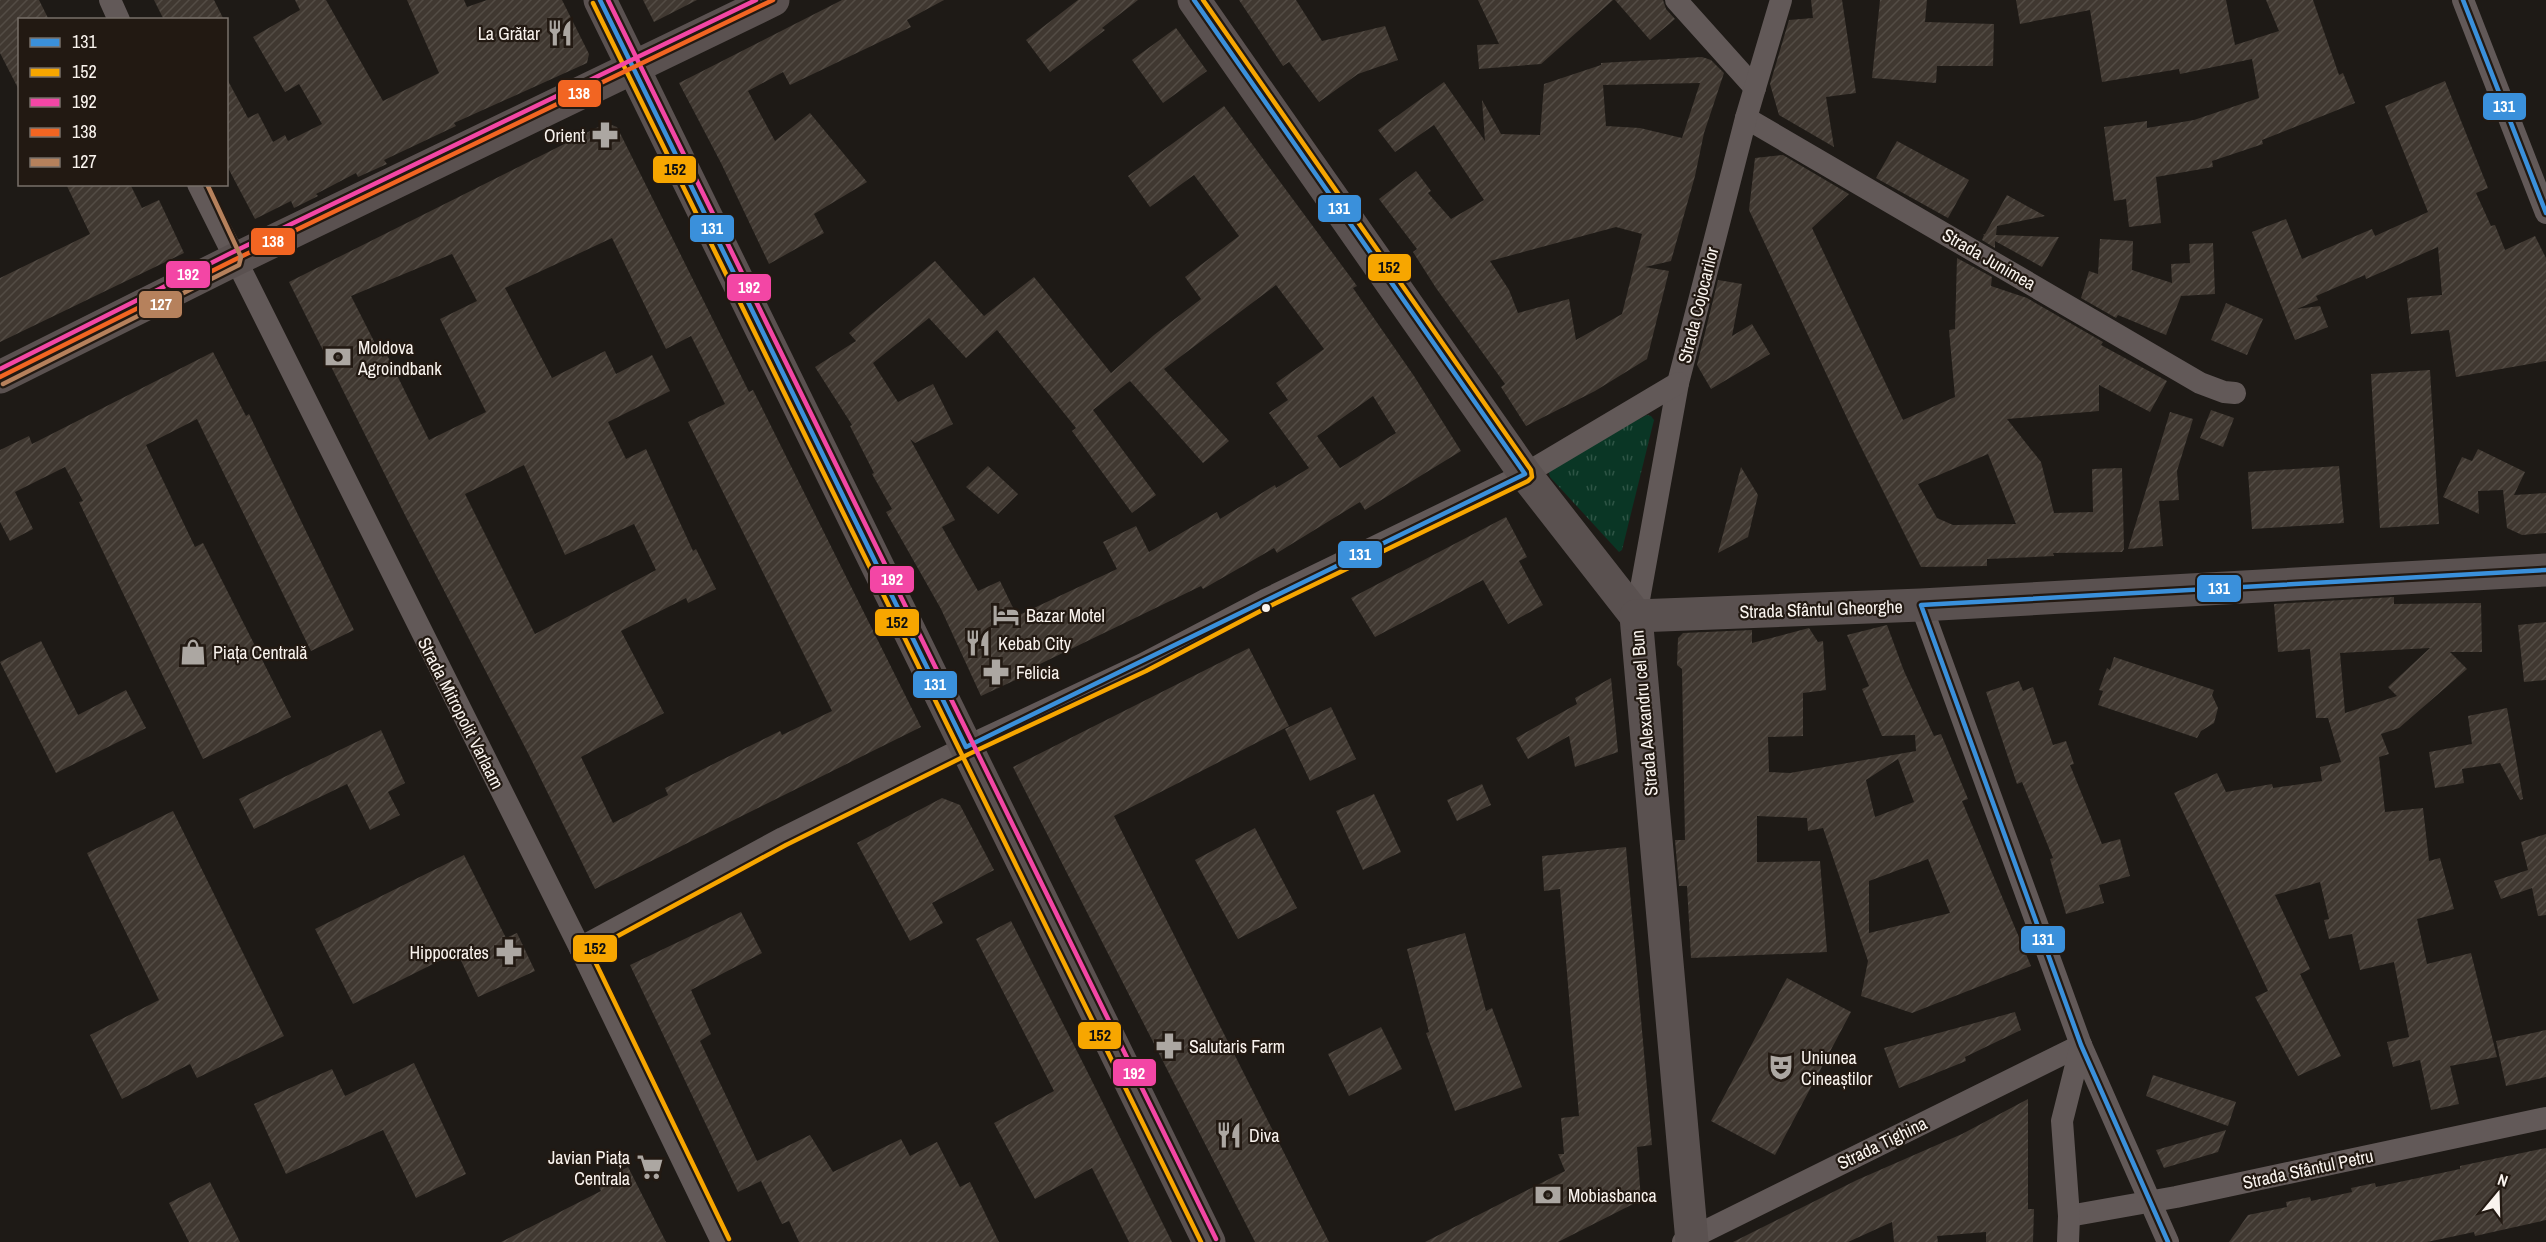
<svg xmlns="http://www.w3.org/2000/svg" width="2546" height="1242" font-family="'Archivo Narrow',sans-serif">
	<defs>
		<pattern id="park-tufts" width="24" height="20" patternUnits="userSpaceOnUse" patternTransform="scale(1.5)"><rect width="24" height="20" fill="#0a3625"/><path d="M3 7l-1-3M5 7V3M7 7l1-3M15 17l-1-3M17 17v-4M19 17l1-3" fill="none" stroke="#2e5445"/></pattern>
		<pattern id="building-hatch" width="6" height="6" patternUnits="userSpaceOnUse" patternTransform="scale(1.5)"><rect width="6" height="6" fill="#403831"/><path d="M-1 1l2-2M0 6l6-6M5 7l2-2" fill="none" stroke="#534c45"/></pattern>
	</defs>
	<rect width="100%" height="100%" fill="#1e1a16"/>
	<polygon fill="url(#park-tufts)" points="1647,415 1651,416 1654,420 1622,550 1619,552 1550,477 1548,469 1550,464"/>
	<g fill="url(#building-hatch)" fill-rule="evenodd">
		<polygon points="0,0 39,0 49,20 20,20 20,92 0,53"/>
		<polygon points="154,0 214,0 224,20 164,20"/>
		<polygon points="295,0 326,0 383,101 439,73 407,0 464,0 467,7 487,0 562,0 589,54 587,63 454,123 456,126 384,160 387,164 358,177 356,173 316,194 318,196 294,208 291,201 255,219 226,164 226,77 248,118 258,113 273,142 285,135 288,141 322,124 299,84 285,92 253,37 300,10"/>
		<polygon points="643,0 697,0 654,22"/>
		<polygon points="842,0 944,0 907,20 911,27 790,85 783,72 748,91 775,141 810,113 867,182 814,214 824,233 769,264 721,163 679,83"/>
		<polygon points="1078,0 1138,0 1102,28 1105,30 1050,72 1026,40"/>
		<polygon points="1239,0 1296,0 1322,41 1385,26 1398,60 1358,74 1319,102 1289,62 1283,66"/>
		<polygon points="1478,0 1613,0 1541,64 1479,69 1477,45 1499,44"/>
		<polygon points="1615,0 1663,0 1666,9 1675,19 1650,40"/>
		<polygon points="1811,0 1842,0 1856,93 1826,97 1834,147 1779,115 1770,84 1789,20 1813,18"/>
		<polygon points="1880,0 1927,0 1925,22 1994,24 1993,66 1937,66 1936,83 1872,78"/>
		<polygon points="2016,0 2226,0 2235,45 2279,31 2266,0 2313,0 2339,75 2343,73 2355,103 2262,140 2263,144 2212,161 2213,167 2156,177 2161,223 2129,227 2126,199 2114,201 2104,127 2147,121 2147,128 2194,120 2259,98 2252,59 2180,74 2179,69 2102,82 2090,10 2020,24"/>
		<polygon points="1176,28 1207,71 1163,103 1132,60"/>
		<path d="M1702,57L1711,60L1724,73L1704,133L1695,176L1671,261L1645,267L1669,271L1647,359L1595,391L1526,426L1501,387L1505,384L1436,288L1413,252L1417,249L1379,199L1416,171L1431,191L1428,193L1451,219L1484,200L1434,125L1395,152L1378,130L1444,82L1485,141L1482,100L1501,134L1540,135L1544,84L1601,65V63ZM1700,83L1682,138L1640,128L1606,126L1603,85ZM1616,227L1642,234L1622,314L1576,340L1569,299L1518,313L1509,290L1490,261Z"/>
		<polygon points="2445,81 2488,188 2476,193 2491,226 2495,225 2505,250 2535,236 2546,258 2546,361 2456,377 2449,330 2411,334 2407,298 2442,295 2438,247 2366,279 2365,275 2316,296 2318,300 2297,309 2320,306 2328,327 2295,340 2252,232 2286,219 2302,259 2372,229 2375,236 2428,212 2385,106"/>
		<path d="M1224,106L1357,286L1353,288L1414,376L1461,451L1365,510L1360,502L1277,553L1274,548L1203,589L1201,586L1040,664L1041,668L981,696L941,609L886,512L892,509L872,474L874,473L850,426L852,425L815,367L856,341L849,333L935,261L984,316L1034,277L1111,373L1154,335L1201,299L1185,277L1239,236L1194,175L1150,207L1128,176ZM1276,285L1324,349L1276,383L1288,400L1269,413L1309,468L1276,488L1275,485L1220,519L1217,512L1149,552L1136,526L1103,542L1117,569L1017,616L1000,581L978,591L942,527L955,520L910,439L915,443L953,424L933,384L898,402L873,363L929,318L966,358L997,330L1076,428L1072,431L1132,513L1156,495L1093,410L1130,381L1203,463L1229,441L1164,369ZM1373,396L1396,433L1340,468L1317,436Z"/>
		<path d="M606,123L617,127L749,392L753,390L921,727L595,889L529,755L406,517L289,282ZM612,238L666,349L691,336L725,404L688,422L832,711L782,735L780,731L665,788L668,795L613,823L581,757L664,713L621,631L686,598L688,603L716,589L696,549L693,551L646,449L626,459L608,422L670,391L652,355L616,374L605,351L552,378L505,288ZM452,254L477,301L440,319L486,412L429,440L387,355L382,357L351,296ZM524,465L565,555L634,524L656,570L535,634L465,494Z"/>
		<polygon points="1897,141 1969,180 1948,218 1876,178"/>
		<path d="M1783,155L1849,194L1812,228L1903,420L1955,397L1949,330L1955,329L1957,258L1992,277L1991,286L2027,298L2103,342L2101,345L2167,381L2150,412L2099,385V411L2007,419L2041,462L2054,513L2093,512L2092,469L2122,468L2124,549L2122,552L2053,553L2054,556L1987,559V566L1921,567L1855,435L1749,210L1755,158ZM1988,454L2016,524L1953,525L1937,518L1918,484Z"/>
		<polygon points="66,184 130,184 142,208 159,200 184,253 0,342 0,278 90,234"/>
		<polygon points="2007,195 2045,216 1997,226 1996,235 2059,237 2042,267 1995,241 1995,248 1982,240 1984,235 1983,234 1985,234"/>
		<polygon points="2100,239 2133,241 2132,270 2172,283 2171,264 2190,263 2189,244 2213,243 2215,294 2181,296 2166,335 2118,315 2116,318 2081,298 2089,271 2098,274"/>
		<polygon points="1718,280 1742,284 1732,336 1752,324 1770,354 1711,389 1697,365"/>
		<polygon points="2226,303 2263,319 2247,355 2211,340"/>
		<polygon points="213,352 246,416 249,414 354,630 311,651 197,419 146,445 195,547 203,543 291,717 203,759 79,502 83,501 65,467 15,492 33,529 10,541 0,522 0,450 29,436 32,444"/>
		<polygon points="2430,370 2439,524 2380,528 2371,374"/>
		<polygon points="2211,410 2234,418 2223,447 2200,438"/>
		<polygon points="2170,412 2193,419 2177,471 2179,500 2159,501 2163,546 2128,549"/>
		<polygon points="2478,449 2525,472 2514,495 2546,493 2546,533 2522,535 2507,528 2503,490 2478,491 2479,514 2443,497 2462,457 2472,461"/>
		<polygon points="988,466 1018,494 998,514 966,487"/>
		<polygon points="2339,466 2344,523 2252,529 2248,472"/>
		<polygon points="1741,467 1758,495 1748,537 1718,553"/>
		<polygon points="1506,517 1527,557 1519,561 1543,605 1508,624 1483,580 1375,637 1351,598"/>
		<path d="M2394,597V604L2481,603L2482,652H2450L2467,669L2399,728L2381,734L2389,754L2379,757L2385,812L2423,808L2429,861L2440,858L2454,909L2417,919L2427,964L2471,953L2497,1057L2450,1066L2459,1104L2431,1110L2420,1060L2393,1067L2387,1042L2409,1037L2394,962L2360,970L2352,934L2329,939L2324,920L2329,919L2320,882L2275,895L2310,969L2300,974L2341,1056L2298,1076L2255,997L2268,991L2174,793L2217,773L2226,792L2272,784L2273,788L2322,781L2320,767L2341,762L2328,718H2316L2310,649L2278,652L2274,604ZM2430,648L2388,687L2397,696L2345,713L2340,653Z"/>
		<polygon points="2546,622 2546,680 2524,682 2518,625"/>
		<path d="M1887,625L1904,671L1934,736L1941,734L1968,799L1962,801L2031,966L1912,1013L1861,996L1868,961L1823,828L1808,831L1807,818L1757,816V862L1820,861L1827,952L1691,958L1687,886H1679L1675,840H1685L1682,669L1677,665L1678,638L1683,633L1752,630V643L1809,628L1818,642L1823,641L1826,690L1803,693V736L1768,737L1769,772L1790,773L1916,751L1915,735L1882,736L1862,689L1869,686L1847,635ZM1898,759L1914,802L1875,817L1866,780ZM1928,859L1950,913L1869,933V881Z"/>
		<polygon points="41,641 78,715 126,690 146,728 56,773 0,662"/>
		<polygon points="1249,648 1289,726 1114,816 1329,1242 1255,1242 1013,767"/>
		<polygon points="2114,657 2214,690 2212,695 2218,708 2214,723 2201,731 2197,738 2098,705 2103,691 2099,690 2107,668 2110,670"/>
		<polygon points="1611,678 1618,752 1575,767 1569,736 1528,759 1516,738 1577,704 1575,698"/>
		<polygon points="2019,681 2023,691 2033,687 2053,745 2066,741 2074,764 2070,765 2102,844 2120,839 2130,876 2099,885 2104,903 2066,914 2050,859 2053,858 2022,782 2017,784 1986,692"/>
		<polygon points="1331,707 1356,759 1310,781 1285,729"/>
		<polygon points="2507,708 2523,799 2520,800 2500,763 2462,769 2464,783 2435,788 2429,752 2472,744 2468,716"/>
		<polygon points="381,730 405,783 388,792 400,815 370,830 347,784 254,829 239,799"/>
		<polygon points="1482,784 1491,805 1457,821 1447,800"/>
		<polygon points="1374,794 1401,852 1363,870 1336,811"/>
		<polygon points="942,798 960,805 994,870 932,903 943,923 910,941 857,843"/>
		<polygon points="173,811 284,1036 197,1078 190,1064 122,1099 90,1035 159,1000 87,853"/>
		<polygon points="1255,828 1297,908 1238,939 1195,860"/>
		<polygon points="2546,834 2546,915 2538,916 2532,888 2501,899 2494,881 2528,870 2521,842"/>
		<polygon points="1626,847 1652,1145 1637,1147 1641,1200 1558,1242 1425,1242 1565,1171 1558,1154 1564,1154 1561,1118 1579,1116 1560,889 1544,891 1542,856"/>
		<polygon points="464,855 506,938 517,933 535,971 478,997 457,952 353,1004 315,929"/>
		<polygon points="741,912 762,953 691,990 711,1034 700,1041 757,1161 810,1135 833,1172 901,1139 910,1156 937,1142 960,1187 970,1182 999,1242 799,1242 789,1221 782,1224 761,1181 738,1192 630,965"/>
		<polygon points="1011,921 1086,1069 1172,1242 1129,1242 1092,1168 1035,1199 994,1123 1054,1091 976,939"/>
		<polygon points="1465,933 1486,1011 1492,1008 1522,1087 1455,1111 1426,1033 1429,1032 1407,949"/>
		<polygon points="1787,978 1851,1012 1775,1155 1711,1121"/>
		<polygon points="2015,1012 2021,1030 1965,1057 1966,1061 1899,1088 1884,1048"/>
		<polygon points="1381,1027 1402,1069 1349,1096 1328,1054"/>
		<polygon points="2546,1030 2546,1077 2506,1086 2496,1041"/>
		<polygon points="414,1063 466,1174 416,1198 383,1130 286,1174 254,1104 332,1069 345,1096"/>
		<polygon points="2153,1075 2236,1102 2228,1126 2146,1096"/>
		<polygon points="2028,1099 2028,1209 2034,1209 2033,1242 1986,1242 1986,1232 1937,1236 1938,1242 1894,1242 1892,1222 1848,1242 1733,1242 1857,1180 1962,1134"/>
		<polygon points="2226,1130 2218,1152 2164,1168 2156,1150"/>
		<polygon points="2546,1148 2546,1220 2475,1236 2474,1232 2427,1242 2229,1242 2248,1215 2287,1207 2286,1202 2310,1197 2311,1201 2352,1192 2351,1188 2375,1183 2376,1187 2460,1169 2460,1166"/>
		<polygon points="628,1167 666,1242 501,1242 601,1191 597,1183"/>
		<polygon points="210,1182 240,1242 189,1242 169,1203"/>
	</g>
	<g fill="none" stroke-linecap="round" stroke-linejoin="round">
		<g stroke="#625958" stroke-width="22">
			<polyline points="110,0 119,20"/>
			<polyline points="1676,0 1755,88"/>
			<polyline points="2463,0 2546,213"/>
			<polyline points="1746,118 2200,383 2224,392 2235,393"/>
			<polyline points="198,184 580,948 722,1242"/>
			<polyline points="1921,605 2081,1045 2168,1242"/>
			<polyline points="1636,616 1678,383 1746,118 1781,0"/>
			<polyline points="580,948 783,838 966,747 1143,664 1265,600 1525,474 1678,383"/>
			<polyline points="2069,1216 2176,1197 2546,1118"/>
			<polyline points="1683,1242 2081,1045"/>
			<polyline points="2068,1242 2069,1216 2062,1121 2081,1045"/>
		</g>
		<g stroke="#5a5150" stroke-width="33">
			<polyline points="600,0 1209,1242"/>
			<polyline points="1194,0 1525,474 1636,616 1692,1242"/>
			<polyline points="0,377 234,260 773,0"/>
			<polyline points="1636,616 1921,605 2546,570"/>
		</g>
		<g stroke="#221912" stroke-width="9">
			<g id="bus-1">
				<polyline points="600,0 966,747 1525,474 1194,0"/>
				<polyline points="2463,0 2546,213"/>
				<polyline points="2168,1242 2081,1045 1921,605 2546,570"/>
			</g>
		</g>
		<g stroke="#221912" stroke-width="9">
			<g id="bus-2">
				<polyline points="593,3 1201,1242"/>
				<polyline points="729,1239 590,951 786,845 969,754 1146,671 1268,607 1528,481 1532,477 1531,470 1203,0"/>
			</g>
		</g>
		<g stroke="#221912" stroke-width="9">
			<g id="bus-3">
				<polyline points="608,0 1216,1239"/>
				<polyline points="0,369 231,253 756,0"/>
			</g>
		</g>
		<g stroke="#221912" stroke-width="9">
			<polyline id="bus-4" points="0,377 234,260 773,0"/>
		</g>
		<g stroke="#221912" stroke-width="9">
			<polyline id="bus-5" points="3,384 239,265 241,257 207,184"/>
		</g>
		<use href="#bus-1" stroke="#3a90db" stroke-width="4.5"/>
		<use href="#bus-2" stroke="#f7a600" stroke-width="4.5"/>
		<use href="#bus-3" stroke="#f346a5" stroke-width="4.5"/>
		<use href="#bus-4" stroke="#f26522" stroke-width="4.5"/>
		<use href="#bus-5" stroke="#b6815c" stroke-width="4.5"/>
	</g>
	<defs>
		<g id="restaurant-bare" transform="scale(2.07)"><path d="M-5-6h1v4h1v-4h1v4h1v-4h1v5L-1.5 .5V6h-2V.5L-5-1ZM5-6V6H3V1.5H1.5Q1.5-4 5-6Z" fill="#aca7a2" stroke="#221912" stroke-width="2.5" paint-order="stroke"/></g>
		<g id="pharmacy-bare" transform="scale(2.07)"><path d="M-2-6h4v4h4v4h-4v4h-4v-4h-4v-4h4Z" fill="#aca7a2" stroke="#221912" stroke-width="2.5" paint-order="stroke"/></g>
		<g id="bank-bare" transform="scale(2.07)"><path d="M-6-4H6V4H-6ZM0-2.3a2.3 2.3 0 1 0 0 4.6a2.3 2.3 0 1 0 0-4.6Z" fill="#aca7a2" stroke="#221912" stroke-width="2.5" paint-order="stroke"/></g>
		<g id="hotel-bare" transform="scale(2.07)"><path d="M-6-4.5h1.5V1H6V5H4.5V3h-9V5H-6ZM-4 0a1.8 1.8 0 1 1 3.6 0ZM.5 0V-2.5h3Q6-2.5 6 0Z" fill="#aca7a2" stroke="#221912" stroke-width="2.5" paint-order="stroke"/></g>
		<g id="shop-bare" transform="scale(2.07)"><path d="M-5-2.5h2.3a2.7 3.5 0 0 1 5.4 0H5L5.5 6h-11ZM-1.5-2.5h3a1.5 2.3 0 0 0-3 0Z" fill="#aca7a2" stroke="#221912" stroke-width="2.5" paint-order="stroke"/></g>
		<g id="theatre-bare" transform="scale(2.07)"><path d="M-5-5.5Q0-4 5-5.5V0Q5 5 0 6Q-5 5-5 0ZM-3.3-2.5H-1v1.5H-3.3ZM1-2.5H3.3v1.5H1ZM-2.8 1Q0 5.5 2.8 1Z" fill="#aca7a2" stroke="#221912" stroke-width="2.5" paint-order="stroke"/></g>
		<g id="supermarket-bare" transform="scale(2.07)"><path d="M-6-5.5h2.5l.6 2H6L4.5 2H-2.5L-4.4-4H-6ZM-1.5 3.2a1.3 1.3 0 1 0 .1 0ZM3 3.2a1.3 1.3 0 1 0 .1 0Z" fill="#aca7a2" stroke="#221912" stroke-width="2.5" paint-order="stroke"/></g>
	</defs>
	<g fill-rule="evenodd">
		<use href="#restaurant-bare" x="560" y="33"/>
		<use href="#pharmacy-bare" x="605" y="135"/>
		<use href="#bank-bare" x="338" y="357"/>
		<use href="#hotel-bare" x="1006" y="615"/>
		<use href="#restaurant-bare" x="978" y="643"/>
		<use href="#shop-bare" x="193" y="652"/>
		<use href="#pharmacy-bare" x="996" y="672"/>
		<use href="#pharmacy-bare" x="509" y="952"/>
		<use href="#pharmacy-bare" x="1169" y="1046"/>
		<use href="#theatre-bare" x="1781" y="1067"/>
		<use href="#restaurant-bare" x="1229" y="1135"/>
		<use href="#supermarket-bare" x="650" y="1167"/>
		<use href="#bank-bare" x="1548" y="1195"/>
	</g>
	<circle fill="#f9f3ee" stroke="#221912" stroke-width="2" cx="1266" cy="608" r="5"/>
	<g text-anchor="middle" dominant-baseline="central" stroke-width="4.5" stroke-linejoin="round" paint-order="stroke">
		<g font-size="18" fill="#f9f3ee" stroke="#221912" text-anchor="start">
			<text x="540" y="33" text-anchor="end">La Grătar</text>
			<text x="585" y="135" text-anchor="end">Orient</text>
			<text x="358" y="347">Moldova<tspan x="358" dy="21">Agroindbank</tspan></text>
			<text x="1026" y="615">Bazar Motel</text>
			<text x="998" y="643">Kebab City</text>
			<text x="213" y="652">Piața Centrală</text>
			<text x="1016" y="672">Felicia</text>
			<text x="489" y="952" text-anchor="end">Hippocrates</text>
			<text x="1189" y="1046">Salutaris Farm</text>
			<text x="1801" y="1057">Uniunea<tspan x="1801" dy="21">Cineaștilor</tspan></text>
			<text x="1249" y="1135">Diva</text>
			<text x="630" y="1157" text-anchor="end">Javian Piața<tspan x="630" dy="21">Centrala</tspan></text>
			<text x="1568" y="1195">Mobiasbanca</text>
		</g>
		<g font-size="18" fill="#f9f3ee" stroke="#221912">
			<text transform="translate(1989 259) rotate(30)">Strada Junimea</text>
			<text transform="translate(1698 305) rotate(-76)">Strada Cojocarilor</text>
			<text transform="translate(1821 609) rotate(-2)">Strada Sfântul Gheorghe</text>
			<text transform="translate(461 713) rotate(63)">Strada Mitropolit Varlaam</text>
			<text transform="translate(1644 713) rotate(-95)">Strada Alexandru cel Bun</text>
			<text transform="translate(1882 1143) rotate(-26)">Strada Tighina</text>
			<text transform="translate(2308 1169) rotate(-12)">Strada Sfântul Petru</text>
		</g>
	</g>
	<g stroke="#221912" stroke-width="2">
		<rect x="557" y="79" width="45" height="29" rx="6" fill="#f26522"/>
		<rect x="2482" y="92" width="45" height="29" rx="6" fill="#3a90db"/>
		<rect x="652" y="155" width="45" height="29" rx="6" fill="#f7a600"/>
		<rect x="1317" y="194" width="45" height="29" rx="6" fill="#3a90db"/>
		<rect x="689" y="214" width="46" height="29" rx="6" fill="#3a90db"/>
		<rect x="250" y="227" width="46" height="29" rx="6" fill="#f26522"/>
		<rect x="1367" y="253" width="45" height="29" rx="6" fill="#f7a600"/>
		<rect x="165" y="260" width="46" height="29" rx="6" fill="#f346a5"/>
		<rect x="726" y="273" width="46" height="29" rx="6" fill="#f346a5"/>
		<rect x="138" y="290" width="45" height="29" rx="6" fill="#b6815c"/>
		<rect x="1337" y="540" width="46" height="29" rx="6" fill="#3a90db"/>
		<rect x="869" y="565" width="46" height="29" rx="6" fill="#f346a5"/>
		<rect x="2196" y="574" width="46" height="29" rx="6" fill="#3a90db"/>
		<rect x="874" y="608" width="46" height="29" rx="6" fill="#f7a600"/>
		<rect x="912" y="670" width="46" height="29" rx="6" fill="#3a90db"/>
		<rect x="2020" y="925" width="46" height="29" rx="6" fill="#3a90db"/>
		<rect x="572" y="934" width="46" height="29" rx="6" fill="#f7a600"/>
		<rect x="1077" y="1021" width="45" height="29" rx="6" fill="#f7a600"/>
		<rect x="1112" y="1058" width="45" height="29" rx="6" fill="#f346a5"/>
	</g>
	<g font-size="16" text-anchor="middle" font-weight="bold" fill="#fff">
		<text x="579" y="99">138</text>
		<text x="2504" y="112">131</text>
		<text x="1339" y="214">131</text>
		<text x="712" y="234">131</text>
		<text x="273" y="247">138</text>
		<text x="188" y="280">192</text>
		<text x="749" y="293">192</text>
		<text x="161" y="310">127</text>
		<text x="1360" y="560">131</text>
		<text x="892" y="585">192</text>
		<text x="2219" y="594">131</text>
		<text x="935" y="690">131</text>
		<text x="2043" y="945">131</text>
		<text x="1134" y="1079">192</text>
	</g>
	<g font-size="16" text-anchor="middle" font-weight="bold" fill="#111">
		<text x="675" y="175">152</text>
		<text x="1389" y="273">152</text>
		<text x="897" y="628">152</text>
		<text x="595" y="954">152</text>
		<text x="1100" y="1041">152</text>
	</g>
	<rect x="18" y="18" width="210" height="168" fill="#221912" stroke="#78706a" stroke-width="1.5"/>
	<rect x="30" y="38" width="30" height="9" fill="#3a90db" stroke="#78706a" stroke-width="1.5"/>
	<text x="72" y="48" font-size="18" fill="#f9f3ee">131</text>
	<rect x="30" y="68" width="30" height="9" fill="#f7a600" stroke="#78706a" stroke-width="1.5"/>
	<text x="72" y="78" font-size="18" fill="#f9f3ee">152</text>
	<rect x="30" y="98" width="30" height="9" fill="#f346a5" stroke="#78706a" stroke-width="1.5"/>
	<text x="72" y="108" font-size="18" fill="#f9f3ee">192</text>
	<rect x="30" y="128" width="30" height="9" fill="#f26522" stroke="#78706a" stroke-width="1.5"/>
	<text x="72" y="138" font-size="18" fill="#f9f3ee">138</text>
	<rect x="30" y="158" width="30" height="9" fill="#b6815c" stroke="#78706a" stroke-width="1.5"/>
	<text x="72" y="168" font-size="18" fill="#f9f3ee">127</text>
	<g transform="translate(2498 1194) rotate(19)" stroke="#221912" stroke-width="4.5" paint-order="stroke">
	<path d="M0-4.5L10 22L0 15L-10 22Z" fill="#f9f3ee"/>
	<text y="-9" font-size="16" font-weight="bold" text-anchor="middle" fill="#f9f3ee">N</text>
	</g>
</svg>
